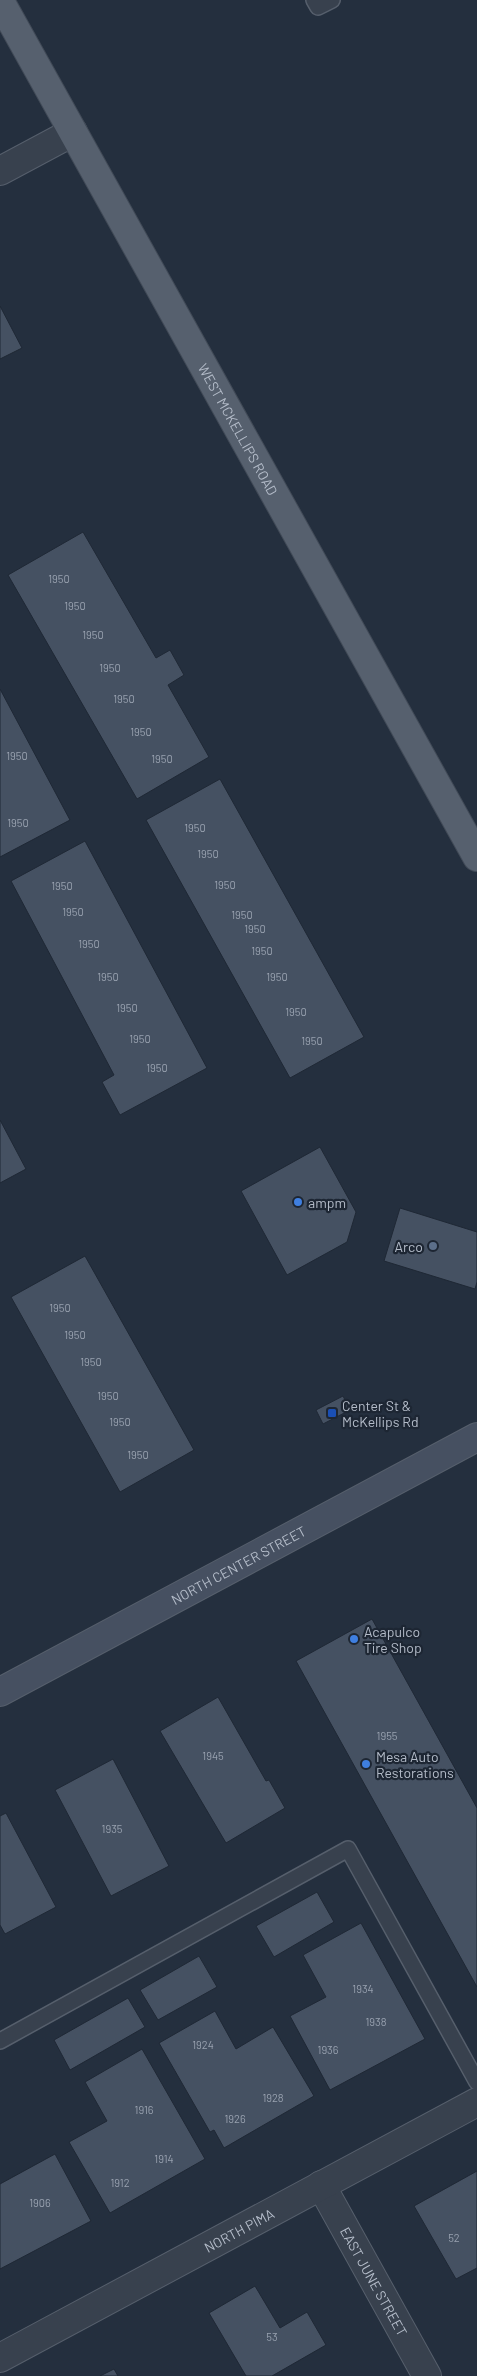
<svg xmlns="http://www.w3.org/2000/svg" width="477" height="2376" font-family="Barlow,sans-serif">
	<rect width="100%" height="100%" fill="#242f3e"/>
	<g fill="#455162" stroke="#1f2835">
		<polygon points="0,306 22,348 0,359"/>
		<polygon points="83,532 156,658 170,650 184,675 168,685 209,757 137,799 8,575"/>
		<polygon points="0,689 70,820 0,857"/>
		<polygon points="220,779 364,1037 290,1078 146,820"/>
		<polygon points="85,841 207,1068 120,1115 102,1082 114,1075 11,881"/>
		<polygon points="0,1120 26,1169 0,1183"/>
		<polygon points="320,1147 356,1212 347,1242 287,1275 241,1191"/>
		<polygon points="400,1208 477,1232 477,1282 475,1289 384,1261"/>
		<polygon points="85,1256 194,1450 120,1492 11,1297"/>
		<polygon points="343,1396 350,1410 323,1424 316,1410"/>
		<polygon points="372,1619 477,1808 477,1987 296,1661"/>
		<polygon points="218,1697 266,1781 269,1780 285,1808 226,1843 160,1731"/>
		<polygon points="113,1759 169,1866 111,1896 55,1790"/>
		<polygon points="6,1813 56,1907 5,1934 0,1925 0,1816"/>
		<polygon points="317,1892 334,1922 274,1957 256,1926"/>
		<polygon points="361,1923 425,2039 330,2090 290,2016 326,1997 303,1955"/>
		<polygon points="199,1956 217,1987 158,2020 140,1990"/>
		<polygon points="128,1998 145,2027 70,2070 54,2040"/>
		<polygon points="215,2011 236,2049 273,2027 314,2096 224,2148 214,2130 210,2132 159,2043"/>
		<polygon points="142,2049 205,2159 110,2213 69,2142 107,2121 85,2082"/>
		<polygon points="55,2154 91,2221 0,2269 0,2184"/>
		<polygon points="477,2171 477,2268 456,2279 414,2206"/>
		<polygon points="255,2286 280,2328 307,2312 326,2345 272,2376 246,2376 209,2313"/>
		<polygon points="114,2369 118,2376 100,2376"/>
	</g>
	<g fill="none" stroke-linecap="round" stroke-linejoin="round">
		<g stroke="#565f6c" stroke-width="18">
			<g id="lane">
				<polyline points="314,0 318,7 332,0"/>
				<polyline points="0,2041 348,1849 477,2082"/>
			</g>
		</g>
		<g stroke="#565f6c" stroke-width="30">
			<g id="street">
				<polyline points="0,171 73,132"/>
				<path id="s1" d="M321,2185L427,2376"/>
				<path id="s2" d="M0,2358L477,2102"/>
			</g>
		</g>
		<g stroke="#565f6c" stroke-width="30">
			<g id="secondary">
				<path id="s3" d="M0,1692L477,1437"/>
			</g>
		</g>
		<g stroke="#414a57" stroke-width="30">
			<g id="primary">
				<path id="s4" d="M0,1L477,857"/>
			</g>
		</g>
		<use href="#lane" stroke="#38414e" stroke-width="15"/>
		<use href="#street" stroke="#38414e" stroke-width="28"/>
		<use href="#secondary" stroke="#465061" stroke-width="28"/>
		<use href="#primary" stroke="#56606e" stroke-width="28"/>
	</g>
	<g fill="#3f7fe0" stroke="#1d2633" stroke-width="2">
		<circle cx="298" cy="1202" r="5"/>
		<circle cx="354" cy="1639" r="5"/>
		<circle cx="366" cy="1764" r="5"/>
	</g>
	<circle fill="#5c6f8a" stroke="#1d2633" stroke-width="2" cx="433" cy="1246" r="5"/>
	<rect fill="#1a4fb4" stroke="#1d2633" stroke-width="2" x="327" y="1408" width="10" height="10" rx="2.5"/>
	<g text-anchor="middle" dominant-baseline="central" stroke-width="4.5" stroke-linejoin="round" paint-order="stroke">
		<g font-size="11" fill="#98a1af">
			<text x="59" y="578">1950</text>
			<text x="75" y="605">1950</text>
			<text x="93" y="634">1950</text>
			<text x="110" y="667">1950</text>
			<text x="124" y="698">1950</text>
			<text x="141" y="731">1950</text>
			<text x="17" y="755">1950</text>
			<text x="162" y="758">1950</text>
			<text x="18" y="822">1950</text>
			<text x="195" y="827">1950</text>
			<text x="208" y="853">1950</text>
			<text x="225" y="884">1950</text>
			<text x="62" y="885">1950</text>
			<text x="73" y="911">1950</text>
			<text x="242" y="914">1950</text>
			<text x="255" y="928">1950</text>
			<text x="89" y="943">1950</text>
			<text x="262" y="950">1950</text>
			<text x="108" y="976">1950</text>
			<text x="277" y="976">1950</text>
			<text x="127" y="1007">1950</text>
			<text x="296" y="1011">1950</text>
			<text x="140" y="1038">1950</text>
			<text x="312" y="1040">1950</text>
			<text x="157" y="1067">1950</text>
			<text x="60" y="1307">1950</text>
			<text x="75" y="1334">1950</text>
			<text x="91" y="1361">1950</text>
			<text x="108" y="1395">1950</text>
			<text x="120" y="1421">1950</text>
			<text x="138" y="1454">1950</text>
			<text x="387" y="1735">1955</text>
			<text x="213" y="1755">1945</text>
			<text x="112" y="1828">1935</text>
			<text x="363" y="1988">1934</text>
			<text x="376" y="2021">1938</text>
			<text x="203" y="2044">1924</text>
			<text x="328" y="2049">1936</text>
			<text x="273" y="2097">1928</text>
			<text x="144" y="2109">1916</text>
			<text x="235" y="2118">1926</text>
			<text x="164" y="2158">1914</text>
			<text x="120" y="2182">1912</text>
			<text x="40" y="2202">1906</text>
			<text x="454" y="2237">52</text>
			<text x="272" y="2336">53</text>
		</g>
		<g font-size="14" fill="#b4bcc9" stroke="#1d2633">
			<text stroke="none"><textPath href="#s4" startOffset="490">WEST MCKELLIPS ROAD</textPath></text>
			<text stroke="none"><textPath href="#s3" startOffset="270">NORTH CENTER STREET</textPath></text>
			<text stroke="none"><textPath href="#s2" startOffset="271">NORTH PIMA</textPath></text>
			<text stroke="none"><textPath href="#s1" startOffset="110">EAST JUNE STREET</textPath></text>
		</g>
		<g font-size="14" fill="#b4bcc9" stroke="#1d2633" text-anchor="start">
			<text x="308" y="1202">ampm</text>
			<text x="423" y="1246" text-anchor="end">Arco</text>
			<text x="342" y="1405">Center St &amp;<tspan x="342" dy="16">McKellips Rd</tspan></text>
			<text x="364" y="1631">Acapulco<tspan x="364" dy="16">Tire Shop</tspan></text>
			<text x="376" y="1756">Mesa Auto<tspan x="376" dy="16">Restorations</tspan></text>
		</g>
	</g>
</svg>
